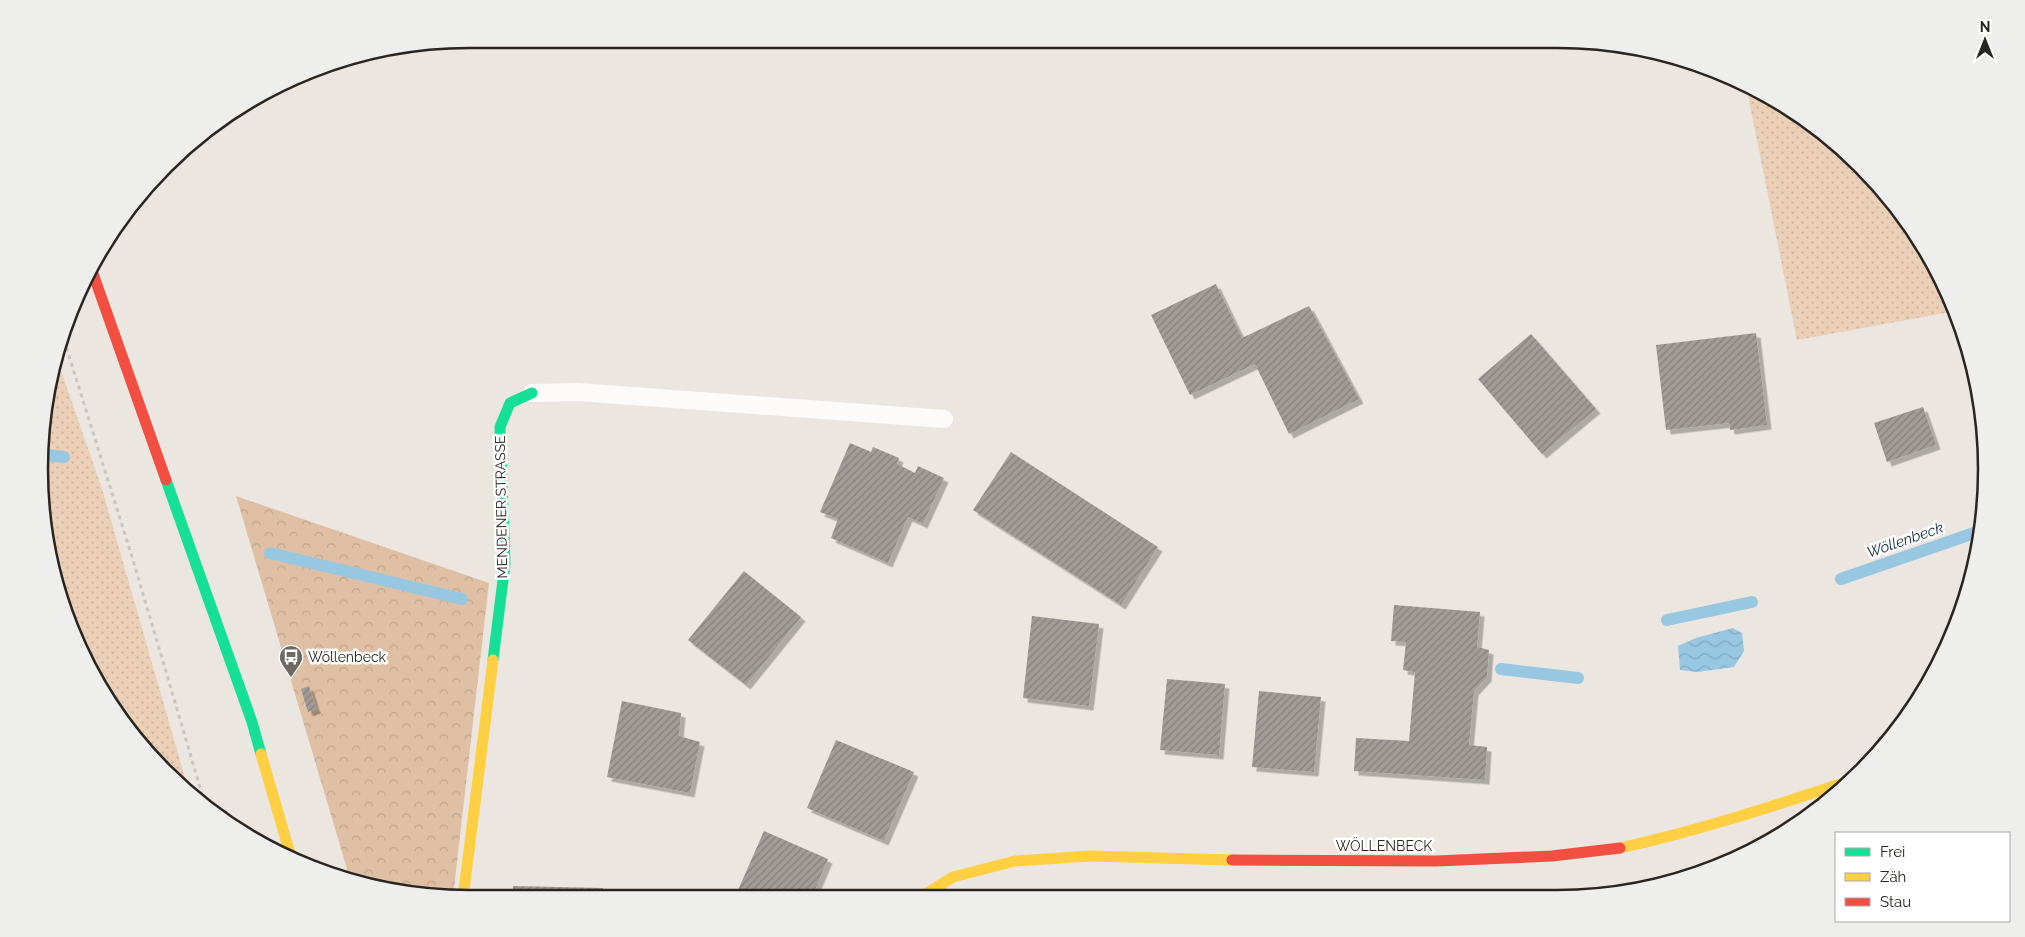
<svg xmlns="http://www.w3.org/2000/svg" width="2025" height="937" font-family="Raleway,sans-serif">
	<defs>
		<pattern id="green-dots" width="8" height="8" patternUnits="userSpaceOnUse" patternTransform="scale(1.25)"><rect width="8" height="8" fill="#ebcfb7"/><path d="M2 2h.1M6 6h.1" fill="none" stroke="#cab29d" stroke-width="1.8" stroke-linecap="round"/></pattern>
		<pattern id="forest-crowns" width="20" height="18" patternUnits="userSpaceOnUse" patternTransform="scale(1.25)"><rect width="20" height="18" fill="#e0c0a4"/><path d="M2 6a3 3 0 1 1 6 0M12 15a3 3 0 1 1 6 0" fill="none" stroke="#c0a58d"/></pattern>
		<pattern id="water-waves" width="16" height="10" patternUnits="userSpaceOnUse" patternTransform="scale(1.25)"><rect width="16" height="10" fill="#97c7e1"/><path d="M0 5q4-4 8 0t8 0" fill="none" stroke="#82abc1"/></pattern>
		<pattern id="building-hatch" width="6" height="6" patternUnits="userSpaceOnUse" patternTransform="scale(1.25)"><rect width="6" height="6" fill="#a19c98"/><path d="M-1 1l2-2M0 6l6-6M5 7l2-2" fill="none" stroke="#837f7c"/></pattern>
		<filter id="shadow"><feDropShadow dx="4.5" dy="4.5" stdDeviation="0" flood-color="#0004"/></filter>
	</defs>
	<rect width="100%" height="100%" fill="#ece6e0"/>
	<g fill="url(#green-dots)">
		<polygon points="1746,85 1795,111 1860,164 1914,230 1956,311 1797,340"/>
		<polygon points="57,359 102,489 190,795 185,792 96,683 61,606 42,525 47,385"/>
	</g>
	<polygon fill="url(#forest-crowns)" points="236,496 489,583 453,897 385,890 350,879"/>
	<polygon fill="url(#water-waves)" points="1733,628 1742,633 1744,651 1734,667 1697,672 1680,670 1678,646 1696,638"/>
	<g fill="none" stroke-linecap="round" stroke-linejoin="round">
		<g stroke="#97c7e1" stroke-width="12">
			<polyline points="45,455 64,457"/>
			<polyline points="270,553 462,599"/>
			<polyline points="1841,579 1980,531"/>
			<polyline points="1667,620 1752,602"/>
			<polyline points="1501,669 1578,678"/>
		</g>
	</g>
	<g fill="url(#building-hatch)" filter="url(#shadow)">
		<polygon points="1216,284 1242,338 1309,306 1359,399 1289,434 1255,364 1190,395 1151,315"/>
		<polygon points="1756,333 1767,425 1730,430 1729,423 1666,430 1656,345"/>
		<polygon points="1531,334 1596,409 1542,454 1478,379"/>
		<polygon points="1923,407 1936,445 1887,462 1874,423"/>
		<polygon points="850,443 871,452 873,447 899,458 897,464 915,473 918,466 944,478 923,524 908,517 888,563 831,538 838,519 820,512"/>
		<polygon points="1011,452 1158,547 1121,605 973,510"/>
		<polygon points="744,571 801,617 746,685 688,640"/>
		<polygon points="1394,605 1480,612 1477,647 1489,650 1487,677 1474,691 1469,745 1487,747 1485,780 1354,771 1356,738 1409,741 1415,672 1403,670 1406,642 1391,641"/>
		<polygon points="1032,616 1099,624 1089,706 1023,698"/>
		<polygon points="1167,679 1225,684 1219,755 1160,750"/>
		<polygon points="309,686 316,709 308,712 301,689"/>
		<polygon points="1259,691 1321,697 1314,772 1252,767"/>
		<polygon points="622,701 681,713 679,736 700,742 690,793 607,777"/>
		<polygon points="836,740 914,772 884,841 807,808"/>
		<polygon points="764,831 828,859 812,897 735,897"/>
		<polygon points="513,886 603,888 603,898 512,898"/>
	</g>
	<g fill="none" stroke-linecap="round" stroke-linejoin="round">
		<g stroke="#c8c5c3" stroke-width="3" stroke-dasharray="4 4" stroke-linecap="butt">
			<polyline points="127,217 149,196"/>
			<polyline points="64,340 133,560 205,804"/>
		</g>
		<polyline stroke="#fcfbfa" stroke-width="18" points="532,393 578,392 944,419"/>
		<g stroke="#16e098" stroke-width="11">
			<polyline points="166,480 252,722 261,754"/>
			<polyline points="493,660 505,564 500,427 510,403 532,393"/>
		</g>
		<g stroke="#ffcf43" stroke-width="11">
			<polyline points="261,754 291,857"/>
			<path d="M1620,848C1697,831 1771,807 1846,782"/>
			<polyline points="921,897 953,877 1015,861 1090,856 1232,860"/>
			<polyline points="463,898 493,660"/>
		</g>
		<g stroke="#f24e42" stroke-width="11">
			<polyline points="91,268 166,480"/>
			<polyline points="1232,860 1436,861 1552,856 1620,848"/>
		</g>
	</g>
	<defs>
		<g id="bus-pin" transform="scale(1.25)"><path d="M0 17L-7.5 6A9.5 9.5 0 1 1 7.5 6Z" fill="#6e6964" stroke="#fff"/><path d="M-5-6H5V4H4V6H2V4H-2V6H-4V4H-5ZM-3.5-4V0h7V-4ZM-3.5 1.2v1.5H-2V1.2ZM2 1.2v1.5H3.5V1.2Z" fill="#fff"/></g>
	</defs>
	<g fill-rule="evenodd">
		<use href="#bus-pin" x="291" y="657"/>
	</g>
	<g text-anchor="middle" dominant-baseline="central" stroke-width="5" stroke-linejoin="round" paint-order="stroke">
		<g font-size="14" fill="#2a2521" stroke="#fff">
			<text transform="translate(501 507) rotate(-91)">MENDENER STRASSE</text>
			<text x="1384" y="846">WÖLLENBECK</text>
		</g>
		<g font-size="14" fill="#2a2521" stroke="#fff" text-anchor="start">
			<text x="308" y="657">Wöllenbeck</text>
		</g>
		<g font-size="15" font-style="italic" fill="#0d2e3f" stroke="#fff">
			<text transform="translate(1905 540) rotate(-19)">Wöllenbeck</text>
		</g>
	</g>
	<path d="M0 0H2025V937H0ZM469 48H1557A421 421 0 0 1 1978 469V469A421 421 0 0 1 1557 890H469A421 421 0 0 1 48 469V469A421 421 0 0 1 469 48Z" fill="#eeeeed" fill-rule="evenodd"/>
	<path fill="none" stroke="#2a2521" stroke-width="2.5" d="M469 48H1557A421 421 0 0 1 1978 469V469A421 421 0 0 1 1557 890H469A421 421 0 0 1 48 469V469A421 421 0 0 1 469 48Z"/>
	<rect x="1835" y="832" width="175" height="90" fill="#ffffff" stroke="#aaa8a6"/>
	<rect x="1845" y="848" width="25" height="8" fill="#16e098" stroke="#aaa8a6"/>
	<text x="1880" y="857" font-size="15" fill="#2a2521">Frei</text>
	<rect x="1845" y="873" width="25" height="8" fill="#ffcf43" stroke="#aaa8a6"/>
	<text x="1880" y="882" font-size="15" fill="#2a2521">Zäh</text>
	<rect x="1845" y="898" width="25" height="8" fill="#f24e42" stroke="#aaa8a6"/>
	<text x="1880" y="907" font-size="15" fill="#2a2521">Stau</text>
	<g transform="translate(1985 40)" stroke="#ffffff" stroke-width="4" paint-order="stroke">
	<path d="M0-4L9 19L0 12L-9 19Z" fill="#2a2521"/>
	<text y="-8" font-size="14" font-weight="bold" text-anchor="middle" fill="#2a2521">N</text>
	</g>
</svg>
